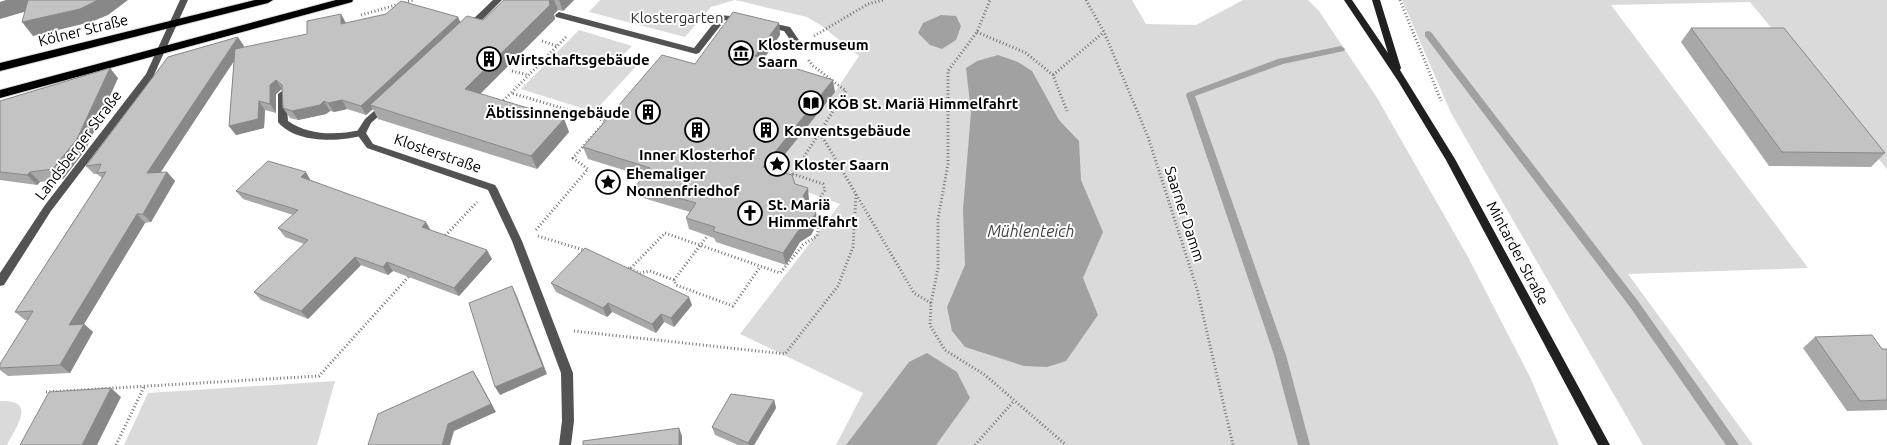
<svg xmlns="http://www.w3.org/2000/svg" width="1887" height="445" font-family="Ubuntu,sans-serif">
	<rect width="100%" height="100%" fill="#fff"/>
	<g fill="#dadada">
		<polygon points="600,0 735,0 711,7 685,37 589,12"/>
		<polygon points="735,0 1132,0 1146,24 1196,25 1243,0 1308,0 1319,11 1376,96 1468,257 1530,377 1559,445 836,445 863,393 740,334 840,204 794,187 765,179 835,92 859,56 822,26 807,17"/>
		<polygon points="1402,0 1887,0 1887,169 1750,2 1611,5 1808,268 1628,274 1753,445 1643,445 1451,113"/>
		<polygon points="579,30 632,46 622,56 640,62 594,112 521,89"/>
		<polygon points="335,381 317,445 124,445 148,393"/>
		<path d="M0,401C37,399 17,426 7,445H0Z"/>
	</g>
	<g fill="#a1a1a1">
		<polygon points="941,15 956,16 961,26 956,40 942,49 930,45 918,33 923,23"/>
		<polygon points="998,55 1018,62 1032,71 1059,120 1079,141 1081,180 1103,232 1083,278 1098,315 1066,361 1047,367 1024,366 965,347 952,331 947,307 965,265 963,210 971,112 966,68 977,61"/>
		<polygon points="927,353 957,372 970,398 936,445 846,445 909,362"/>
	</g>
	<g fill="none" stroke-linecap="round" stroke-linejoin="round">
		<g fill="#a1a1a1" fill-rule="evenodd">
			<polygon points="1428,31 1431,32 1638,301 1739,445 1726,445 1630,307 1425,36 1425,32"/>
			<polygon points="1341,46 1345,49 1344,51 1283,64 1195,96 1286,355 1310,445 1298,445 1274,355 1186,95 1187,93 1278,59"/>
		</g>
		<g stroke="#dbdbdb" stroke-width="2">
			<g id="primary">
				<polygon points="255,0 273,0 268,3 0,71 0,63"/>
				<polygon points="336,0 353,0 352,2 0,98 0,90"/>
			</g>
		</g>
		<g stroke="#757575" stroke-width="3" stroke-dasharray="1 2.5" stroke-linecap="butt">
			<polyline points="1086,0 1104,32 1148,137 1197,289 1233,445"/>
			<polyline points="1400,0 1441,101"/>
			<polyline points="361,15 414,0"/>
			<polyline points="977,32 1026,53 1053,75 1067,111"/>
			<polyline points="814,36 868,4 883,0"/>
			<polyline points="566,37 511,93 606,121 607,119"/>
			<polyline points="542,41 557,46"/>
			<polyline points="512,71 528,75"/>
			<polyline points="1053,75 1104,32"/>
			<polyline points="501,103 511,93"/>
			<polyline points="819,131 914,293 931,303 930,325 945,350 985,375 1066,445"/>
			<polyline points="536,230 588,169 573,158 604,123"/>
			<polyline points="538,236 587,251"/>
			<polyline points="443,238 477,202"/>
			<polyline points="628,268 630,269 665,233 780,273 803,245 817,236 819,226 813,209 825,190 823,184 793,174 846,91 812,65 808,59"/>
			<polyline points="630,269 640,273 650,271 674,280 676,285 733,306 760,267"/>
			<polyline points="674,280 708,235"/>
			<polyline points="931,303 938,268 938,219 948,164 948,71 977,32 990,0"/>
			<polyline points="574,331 785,354 838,286 853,247 856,194"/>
			<polyline points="46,392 319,376 411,274"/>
			<polyline points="116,445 144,387"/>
			<polyline points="975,445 1013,402"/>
		</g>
		<g fill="#535353" fill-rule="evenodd">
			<polygon points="559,12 694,48 720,15 740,17 744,20 740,23 725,20 699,53 696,54 556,17 555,15"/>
			<polygon points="767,22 790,27 803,46 802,48 796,48 784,31 764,27 763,25"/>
			<path d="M282,91L286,94L288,121C310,136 336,135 361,130L366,133L364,135C340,142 296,144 278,122V94Z"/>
		</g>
		<g fill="#535353" fill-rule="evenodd">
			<polygon points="180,0 188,0 153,77 51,211 4,285 0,286 0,273 45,205 146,74"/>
			<polygon points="493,0 502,0 473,29 467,29 467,25"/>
			<polygon points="386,102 389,103 391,105 389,107 371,123 366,133 373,144 495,185 497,188 522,241 573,373 574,421 571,445 559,445 562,421 561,373 512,241 488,190 367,148 356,133 365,119 383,103"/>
		</g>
		<polygon fill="#202020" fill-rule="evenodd" points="1344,0 1352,0 1388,53 1372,0 1380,0 1401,68 1400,70 1455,159 1610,445 1598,445 1446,160 1398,81"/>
		<use href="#primary" fill="#000" fill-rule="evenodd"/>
	</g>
	<g fill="#a8a8a8">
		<polygon points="504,0 574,0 563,11 558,10 554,14 555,19 480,94 564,119 569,132 537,169 378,119 373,109 366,115 347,109 334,112 330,111 326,114 298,120 290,118 283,108 282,89 276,94 276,113 265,110 264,128 236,135 229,126 234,60 161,172 167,172 175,181 151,222 145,223 84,324 93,332 70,373 8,376 0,370 0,364 28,320 25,320 15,312 102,178 97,174 94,174 86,166 244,46 242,48 307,34 346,23 458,17 460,22 483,20"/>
		<polygon points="779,23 780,35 764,59 835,92 772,170 795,184 809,200 808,203 817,224 811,235 800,242 786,265 716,242 714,238 689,229 686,218 690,212 640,197 636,186 643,176 588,159 583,147 695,64"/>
		<polygon points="1691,28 1885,153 1871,167 1769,166 1681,42"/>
		<polygon points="118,78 86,149 63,179 40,182 37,185 0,180 0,101"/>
		<polygon points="311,180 430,230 492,259 459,296 393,271 388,275 361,265 308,319 261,300 254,292 304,244 285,237 278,228 293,215 243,199 236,191"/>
		<polygon points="551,283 692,305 674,327 664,322 656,333 612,312 607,317 556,292"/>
		<polygon points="1815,337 1882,349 1887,349 1887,410 1847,411 1803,348"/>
		<polygon points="774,400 776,408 754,445 738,445 715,435 712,427"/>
	</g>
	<g fill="#888">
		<polygon points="6,0 36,0 41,7 0,19 0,2"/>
		<polygon points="98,0 128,0 108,15 91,22 33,36 22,22"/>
		<polygon points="549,0 554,0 558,10 554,14 555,19 471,103 465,89"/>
		<polygon points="559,0 574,0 563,11"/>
		<polygon points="341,14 346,23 341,24"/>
		<polygon points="458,17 462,26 370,105 373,109 366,115 361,106"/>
		<polygon points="779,23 780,35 757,68 755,56"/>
		<polygon points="238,37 244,46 154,182 147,173"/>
		<polygon points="110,68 118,78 86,149 63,179 53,169"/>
		<polygon points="276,80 282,89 276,94 276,113 270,104 270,85"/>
		<polygon points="833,80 835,92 765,179 763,167"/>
		<polygon points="342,100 347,109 334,112 328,103"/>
		<polygon points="259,101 265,110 264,128 236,135 229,126"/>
		<polygon points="324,101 330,111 326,114 298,120 292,111"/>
		<polygon points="564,119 569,132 537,169 531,156"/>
		<polygon points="30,172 40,182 37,185 27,175"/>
		<polygon points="167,172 175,181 151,222 143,214"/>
		<polygon points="306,172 311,181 301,177"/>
		<polygon points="808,188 809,200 805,208 803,196"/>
		<polygon points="816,213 817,224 811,235 800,242 786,265 783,253 798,231"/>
		<polygon points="137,214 145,223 84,324 93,332 70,373 60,365 69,325"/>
		<polygon points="426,222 431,231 422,227"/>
		<polygon points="487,250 492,259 459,296 454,288"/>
		<polygon points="355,257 361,265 308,319 301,311"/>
		<polygon points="387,262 393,271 388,275 383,267"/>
		<polygon points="512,286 516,294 547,374 500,395 495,387"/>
		<polygon points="689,297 692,305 674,327 671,318"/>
		<polygon points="608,303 612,312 607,317 603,308"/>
		<polygon points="661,314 664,322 656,333 652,324"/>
		<polygon points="473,371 478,379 496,412 454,431 450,445 442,445 448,424"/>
		<polygon points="111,388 121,397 97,445 82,445"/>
		<polygon points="774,400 776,408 754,445 749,445 748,443"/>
		<polygon points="679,428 682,436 682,445 679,445"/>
	</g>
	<g fill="#c3c3c3" stroke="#888">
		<polygon points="28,0 98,0 80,9 22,22"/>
		<polygon points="504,0 549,0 550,5 465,89 564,119 531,156 370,105 467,16 483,20"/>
		<polygon points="401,1 458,17 361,106 342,100 328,103 324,101 320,105 292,111 283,108 282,85 276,80 270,85 270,104 259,101 258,119 229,126 235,49 307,34 307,21 341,14 341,24 386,14"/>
		<polygon points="733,12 779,23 755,56 833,80 763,167 792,175 795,184 808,188 803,196 816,213 809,223 798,231 783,253 713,231 715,227 686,218 696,203 636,186 650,168 583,147 662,55 695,64"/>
		<polygon points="1691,28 1784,28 1885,153 1782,152"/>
		<polygon points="238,37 147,173 167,172 143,214 137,214 69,325 84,324 60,365 0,368 0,364 33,311 15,312 106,172 97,173 101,164 86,166 168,57"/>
		<polygon points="110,68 77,139 53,169 30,172 27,175 0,172 0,101"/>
		<polygon points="268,161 306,172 301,177 426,222 422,227 487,250 454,288 387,262 383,267 355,257 301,311 254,292 308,240 278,228 298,210 236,191"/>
		<polygon points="585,248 689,297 671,318 661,314 652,324 608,303 603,308 551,283"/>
		<polygon points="512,286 543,367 495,387 469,303"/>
		<polygon points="1872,335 1882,349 1887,349 1887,400 1860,401 1815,337"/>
		<polygon points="473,371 491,404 448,424 442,445 368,445 378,414"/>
		<polygon points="111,388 82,445 20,445 49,392"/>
		<polygon points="731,394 774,400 748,443 712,427"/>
		<polygon points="679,428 679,445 583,445 583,441"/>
	</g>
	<defs>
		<g id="museum-ring" transform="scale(1.25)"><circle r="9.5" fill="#fff" stroke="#000" stroke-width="1.5"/><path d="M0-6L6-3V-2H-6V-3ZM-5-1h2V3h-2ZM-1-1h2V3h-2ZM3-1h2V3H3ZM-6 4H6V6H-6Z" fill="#000"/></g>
		<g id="building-ring" transform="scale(1.25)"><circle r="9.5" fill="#fff" stroke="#000" stroke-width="1.5"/><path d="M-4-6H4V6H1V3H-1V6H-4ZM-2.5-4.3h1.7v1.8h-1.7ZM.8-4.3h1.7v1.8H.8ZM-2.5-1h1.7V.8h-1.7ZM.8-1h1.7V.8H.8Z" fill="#000"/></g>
		<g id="library-ring" transform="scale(1.25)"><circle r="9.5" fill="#fff" stroke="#000" stroke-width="1.5"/><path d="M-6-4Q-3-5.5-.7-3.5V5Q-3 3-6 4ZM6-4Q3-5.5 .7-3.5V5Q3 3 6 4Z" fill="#000"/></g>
		<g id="sight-ring" transform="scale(1.25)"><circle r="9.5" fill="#fff" stroke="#000" stroke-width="1.5"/><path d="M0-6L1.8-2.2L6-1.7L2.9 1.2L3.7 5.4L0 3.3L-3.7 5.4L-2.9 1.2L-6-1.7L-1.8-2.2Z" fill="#000"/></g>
		<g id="church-ring" transform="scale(1.25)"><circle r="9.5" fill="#fff" stroke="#000" stroke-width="1.5"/><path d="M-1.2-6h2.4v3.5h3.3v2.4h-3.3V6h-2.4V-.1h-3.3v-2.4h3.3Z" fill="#000"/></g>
	</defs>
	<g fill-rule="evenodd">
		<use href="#museum-ring" x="741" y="53"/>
		<use href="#building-ring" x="489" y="59"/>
		<use href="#library-ring" x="811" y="103"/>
		<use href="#building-ring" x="648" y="112"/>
		<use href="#building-ring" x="697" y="130"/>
		<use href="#building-ring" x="766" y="130"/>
		<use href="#sight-ring" x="777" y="164"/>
		<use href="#sight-ring" x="608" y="182"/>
		<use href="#church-ring" x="750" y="213"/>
	</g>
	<g text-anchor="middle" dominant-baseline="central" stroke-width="4" stroke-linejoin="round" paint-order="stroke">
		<g font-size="15" fill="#313131" stroke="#fff">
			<text x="677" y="17">Klostergarten</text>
		</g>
		<g font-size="15" fill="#000" stroke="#fff">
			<text transform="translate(83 30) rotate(-14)">Kölner Straße</text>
			<text transform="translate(78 145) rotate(-53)">Landsberger Straße</text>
			<text transform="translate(438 153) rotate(19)">Klosterstraße</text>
			<text transform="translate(1185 214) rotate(72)">Saarner Damm</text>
			<text transform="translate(1518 253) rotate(62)">Mintarder Straße</text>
		</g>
		<g font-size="15" font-weight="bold" fill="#000" stroke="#fff" text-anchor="start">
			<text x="758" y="44">Klostermuseum<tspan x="758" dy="17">Saarn</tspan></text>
			<text x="506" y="59">Wirtschaftsgebäude</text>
			<text x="828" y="103">KÖB St. Mariä Himmelfahrt</text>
			<text x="630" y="112" text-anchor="end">Äbtissinnengebäude</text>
			<text x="784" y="130">Konventsgebäude</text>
			<text x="697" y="154" text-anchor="middle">Inner Klosterhof</text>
			<text x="794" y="164">Kloster Saarn</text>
			<text x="626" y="173">Ehemaliger<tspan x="626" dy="17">Nonnenfriedhof</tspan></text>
			<text x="768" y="204">St. Mariä<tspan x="768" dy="17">Himmelfahrt</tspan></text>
		</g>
		<g font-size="16" font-style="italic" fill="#424242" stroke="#fff">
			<text x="1031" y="231">Mühlenteich</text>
		</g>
	</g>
</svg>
